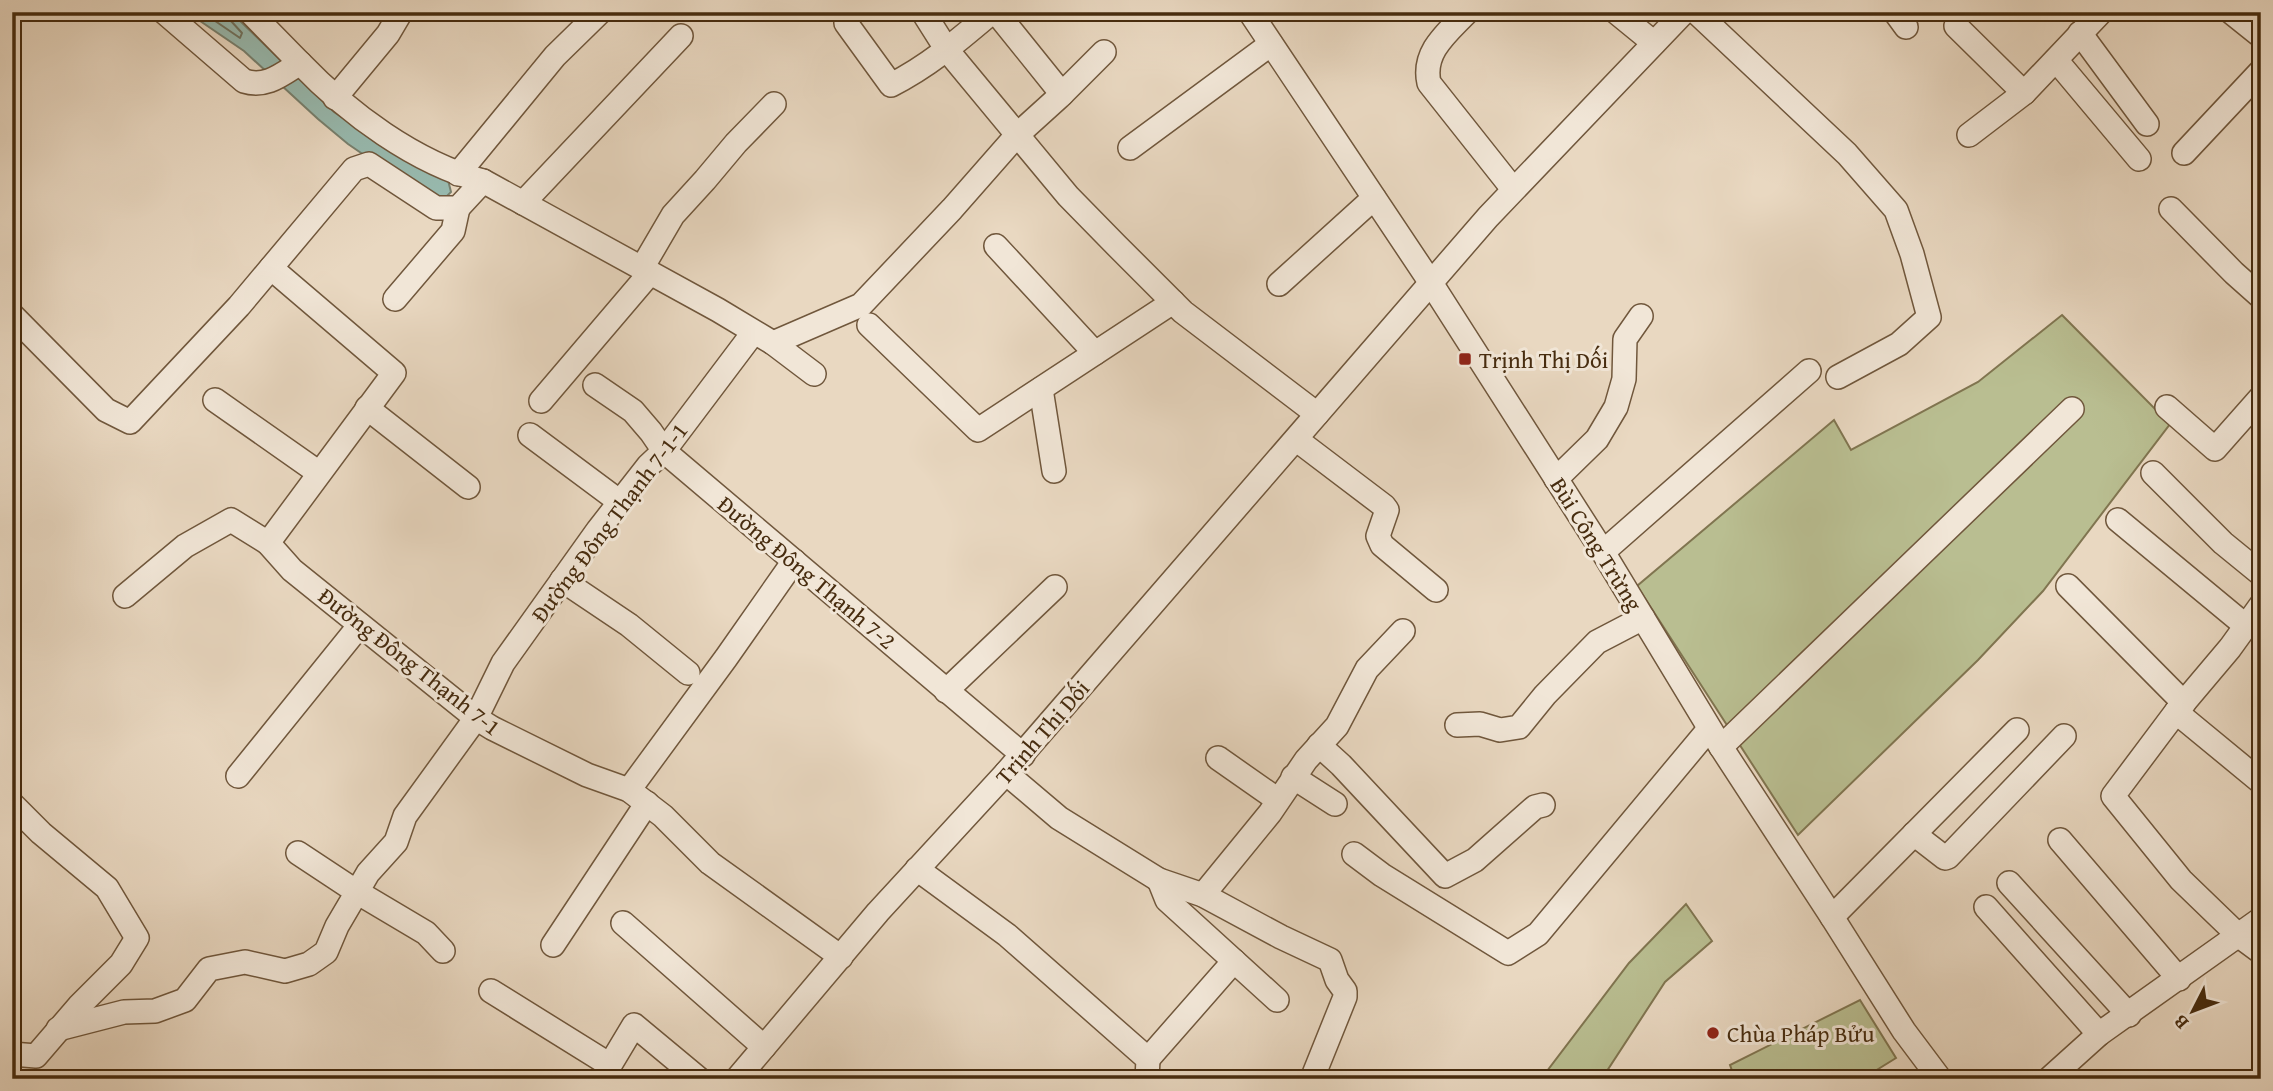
<svg xmlns="http://www.w3.org/2000/svg" width="2273" height="1091" font-family="'Gentium Book Plus',serif">
	<rect width="100%" height="100%" fill="#e9d8c1"/>
	<filter id="stains"><feTurbulence type="fractalNoise" baseFrequency=".00286" numOctaves="4"/><feColorMatrix values="0 0 0 0 .2 0 0 0 0 .09 0 0 0 0 .02 0 0 0 .5 -.17"/></filter>
	<radialGradient id="worn" r=".72"><stop offset=".6" stop-color="#630" stop-opacity="0"/><stop offset="1" stop-color="#630" stop-opacity=".3"/></radialGradient>
	<g fill="#b9be91" stroke="#807550" stroke-width="2">
		<polygon points="2062,315 2170,424 2043,591 1978,660 1798,835 1637,586 1834,420 1851,450 1978,382"/>
		<polygon points="1686,904 1712,941 1665,982 1605,1074 1609,1079 1541,1079 1629,963"/>
		<polygon points="1860,1000 1896,1058 1862,1079 1735,1079 1730,1065"/>
	</g>
	<polygon fill="#98baaf" stroke="#78816f" stroke-width="2" points="187,12 235,12 237,18 334,112 364,132 448,180 451,192 444,199 411,187 348,144 318,119 244,51"/>
	<g fill="none" stroke-linecap="round" stroke-linejoin="round">
		<polyline stroke="#70735f" stroke-width="2" points="202,12 240,38 242,33 231,21 229,12"/>
		<g stroke="#70573c" stroke-width="26">
			<g id="minor">
				<path d="M164,12L244,81C266,88 281,75 300,63C348,113 415,163 483,181L718,310L773,343L814,374"/>
				<polyline points="250,12 300,63"/>
				<polyline points="923,12 947,50 1068,196 1116,245 1183,312 1317,414"/>
				<polyline points="996,12 1062,94"/>
				<polyline points="1250,12 1431,283 1603,552 1721,747 1832,917 1904,1031 1940,1079"/>
				<path d="M1467,12C1447,33 1422,52 1429,83L1513,189"/>
				<polyline points="1616,12 1654,43"/>
				<polyline points="1696,12 1847,154 1896,210 1912,254 1929,317 1899,344 1838,377"/>
				<polyline points="1895,12 1906,27"/>
				<polyline points="2231,12 2261,36"/>
				<path d="M846,23L891,85C929,66 960,39 992,12"/>
				<polyline points="1956,26 2024,93"/>
				<polyline points="2080,33 2147,124"/>
				<polyline points="2056,60 2139,159"/>
				<polyline points="335,98 388,34 401,12"/>
				<polyline points="1969,135 2024,93 2101,12"/>
				<polyline points="1130,148 1271,44"/>
				<polyline points="2184,153 2261,71"/>
				<polyline points="458,174 555,56 600,12"/>
				<polyline points="523,203 681,36"/>
				<polyline points="2171,209 2234,273 2261,297"/>
				<polyline points="996,246 1095,353"/>
				<polyline points="642,268 673,215 705,180 736,143 774,104"/>
				<polyline points="1279,284 1374,198"/>
				<polyline points="395,299 453,231 458,208"/>
				<polyline points="12,315 106,410 130,422 239,306 354,169 369,164 436,208 458,208 483,181"/>
				<polyline points="869,325 978,430 1173,302"/>
				<polyline points="773,343 861,305 952,209 1017,135 1059,97 1104,52"/>
				<polyline points="595,385 633,411 651,432 664,451 1023,755"/>
				<polyline points="1041,389 1054,471"/>
				<polyline points="215,400 319,473"/>
				<polyline points="541,401 650,273"/>
				<polyline points="2167,407 2215,449 2261,397"/>
				<polyline points="367,408 468,487"/>
				<polyline points="530,435 620,502"/>
				<polyline points="1297,440 1384,506 1387,510 1378,536 1382,545 1436,590"/>
				<polyline points="2153,473 2223,543 2261,574"/>
				<polyline points="1556,479 1597,439 1616,407 1624,379 1625,339 1641,316"/>
				<polyline points="2118,520 2246,626"/>
				<polyline points="268,543 394,373 271,268"/>
				<polyline points="1603,552 1809,371"/>
				<polyline points="562,580 629,625 688,673"/>
				<polyline points="2068,586 2184,703"/>
				<polyline points="125,596 185,546 231,520 268,543 292,570 476,718 492,728 587,775 629,790 663,816 710,863 841,957"/>
				<polyline points="2261,605 2230,648 2176,712 2113,796 2181,880 2238,935 2261,952"/>
				<polyline points="946,691 1055,587"/>
				<polyline points="2176,712 2261,782"/>
				<polyline points="1457,725 1480,724 1500,730 1519,727 1545,695 1597,642 1643,618"/>
				<polyline points="1319,745 1341,765 1445,876 1475,860 1535,807 1543,805"/>
				<polyline points="1721,747 2072,409"/>
				<polyline points="1218,758 1278,800"/>
				<polyline points="1006,773 1059,818 1159,880 1203,895 1281,937 1330,960 1337,980 1345,991 1345,997 1312,1079"/>
				<polyline points="238,776 360,625"/>
				<polyline points="1293,777 1335,804"/>
				<polyline points="629,790 726,658 794,561"/>
				<polyline points="12,804 41,833 107,888 137,938 121,964 79,1006 36,1056 12,1054"/>
				<polyline points="1914,834 1945,858 1948,857 2064,736"/>
				<polyline points="2060,840 2179,979"/>
				<polyline points="1354,854 1382,875 1508,953 1538,934 1709,729"/>
				<polyline points="917,869 1007,935 1148,1059 1147,1079"/>
				<polyline points="1159,880 1167,900 1277,1000"/>
				<polyline points="2009,883 2129,1015"/>
				<polyline points="1203,895 1270,813 1306,760 1337,726 1367,669 1403,631"/>
				<polyline points="1986,907 2099,1034"/>
				<polyline points="1832,917 2017,730"/>
				<polyline points="623,923 764,1047"/>
				<polyline points="553,945 647,803"/>
				<polyline points="443,951 426,933 357,892 368,873 396,842 405,816 476,718 503,663 598,530 648,466 664,451 753,333"/>
				<polyline points="491,991 610,1065 634,1025 699,1079"/>
				<polyline points="58,1029 124,1012 155,1011 185,1000 209,969 245,962 285,971 309,964 326,952 337,926 357,892 298,853"/>
				<polyline points="1148,1059 1234,961"/>
				<polyline points="737,1079 878,912 1006,773 1488,217 1684,12"/>
				<polyline points="2049,1079 2099,1034 2261,919"/>
			</g>
		</g>
		<use href="#minor" stroke="#f1e6d7" stroke-width="23"/>
	</g>
	<g fill="#8f2418" stroke="#f1e6d7" stroke-width="2.5">
		<rect x="1458" y="352" width="14" height="14" rx="3.5"/>
		<circle cx="1713" cy="1033" r="7"/>
	</g>
	<g text-anchor="middle" dominant-baseline="central" stroke-width="6" stroke-linejoin="round" paint-order="stroke">
		<g font-size="23" fill="#472c0f" stroke="#f1e6d7" text-anchor="start">
			<text x="1479" y="359">Trịnh Thị Dối</text>
			<text x="1727" y="1033">Chùa Pháp Bửu</text>
		</g>
		<g font-size="23" fill="#472c0f" stroke="#f1e6d7">
			<text transform="translate(609 522) rotate(-53)">Đường Đông Thạnh 7-1-1</text>
			<text transform="translate(1597 544) rotate(58)">Bùi Công Trừng</text>
			<text transform="translate(807 572) rotate(40)">Đường Đông Thạnh 7-2</text>
			<text transform="translate(410 661) rotate(38)">Đường Đông Thạnh 7-1</text>
			<text transform="translate(1042 732) rotate(-49)">Trịnh Thị Dối</text>
		</g>
	</g>
	<rect width="2273" height="1091" fill="none" stroke="#e9d8c1" stroke-width="42"/>
	<rect x="14" y="14" width="2245" height="1063" fill="none" stroke="#472c0f" stroke-width="3.5"/>
	<rect x="21" y="21" width="2231" height="1049" fill="none" stroke="#472c0f" stroke-width="2"/>
	<g transform="translate(2193 1011) rotate(228)" stroke="#f1e6d7" stroke-width="5" paint-order="stroke">
	<path d="M0-5L12 26L0 18L-12 26Z" fill="#472c0f"/>
	<text y="-10" font-size="19" font-weight="bold" text-anchor="middle" fill="#472c0f">B</text>
	</g>
	<rect width="100%" height="100%" filter="url(#stains)"/>
	<rect width="100%" height="100%" fill="url(#worn)"/>
</svg>
